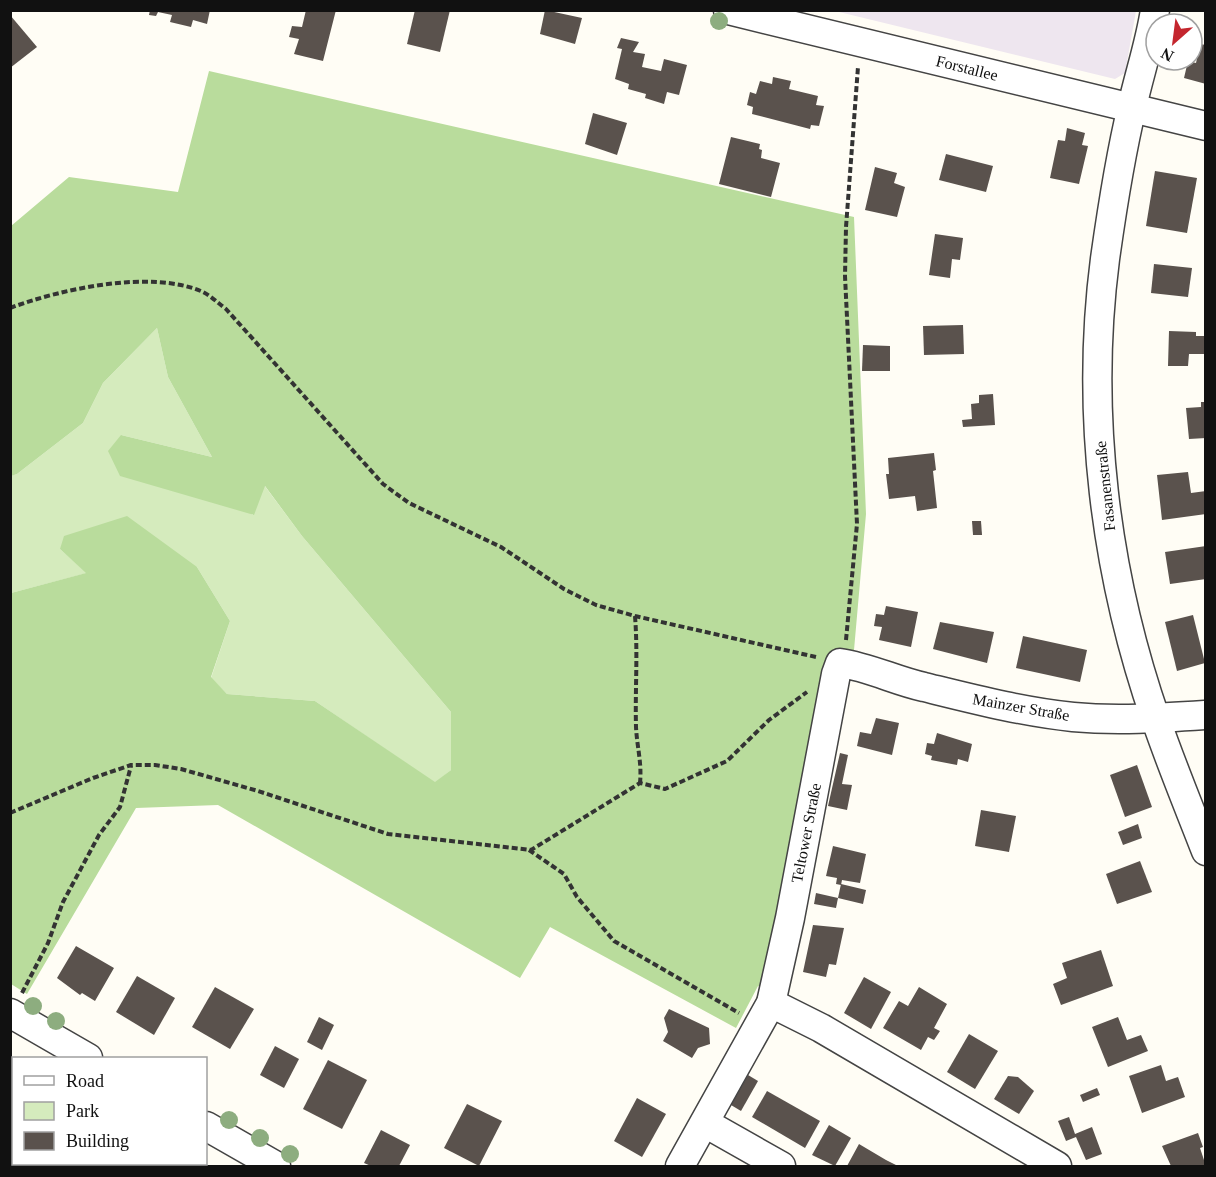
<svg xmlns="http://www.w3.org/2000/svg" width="1216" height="1177" font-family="Georgia,serif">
	<rect width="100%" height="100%" fill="#fffdf5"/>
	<polygon fill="#eee6ef" points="835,11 1136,11 1125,73 1115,79"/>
	<polygon fill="#d5ebbd" points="157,328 168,377 212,457 121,435 253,515 264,485 302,536 451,712 451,770 435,783 315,701 227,694 211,678 230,621 197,567 60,549 87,573 11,593 10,476 17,474 83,423 103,383"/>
	<polygon fill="#b9dc9c" points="209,71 854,217 866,514 854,650 783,998 758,986 736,1028 550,927 520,978 218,805 136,808 27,994 11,984 11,593 86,573 60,549 64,536 127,516 197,567 230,621 211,677 227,694 315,701 435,782 451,770 451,712 302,536 265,486 254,515 120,476 108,451 121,435 212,457 168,377 157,328 103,383 83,423 17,474 11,476 11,226 69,177 178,192"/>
	<g fill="#5a524d">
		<polygon points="150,10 210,10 207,24 193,20 191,27 170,22 172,15 158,12 156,16 149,15"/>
		<polygon points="306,10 336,10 323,61 294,54 299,39 289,37 292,26 302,27"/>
		<polygon points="415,10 450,10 440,52 407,44"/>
		<polygon points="545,10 582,18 575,44 540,34"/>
		<polygon points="10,15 37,47 10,68"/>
		<polygon points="621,38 639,42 633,52 645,54 642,67 661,71 664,59 687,65 679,95 667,92 664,104 645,98 646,94 628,89 629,84 615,79 622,49 617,48"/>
		<polygon points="1200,44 1206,45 1206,84 1184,78 1188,61 1196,63"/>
		<polygon points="773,77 791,81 789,89 818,96 816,105 824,106 819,126 811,125 810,129 752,114 753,107 747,105 750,92 756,94 760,81 772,84"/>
		<polygon points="593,113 627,123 617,155 585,144"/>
		<polygon points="1067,128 1085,133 1082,145 1088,146 1079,184 1050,178 1058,140 1065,141"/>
		<polygon points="731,137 760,144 759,149 762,150 761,158 780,163 771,197 719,184"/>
		<polygon points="946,154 993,166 986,192 939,180"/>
		<polygon points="875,167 897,173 894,183 905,187 897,217 865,210"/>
		<polygon points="1155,171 1197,178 1187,233 1146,226"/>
		<polygon points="935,234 963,238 960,260 952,259 950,278 929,275"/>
		<polygon points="1154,264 1192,268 1188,297 1151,293"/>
		<polygon points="963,325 964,354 924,355 923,326"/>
		<polygon points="1169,331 1196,332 1196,336 1205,336 1205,354 1189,354 1188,366 1168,366"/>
		<polygon points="863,345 890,346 890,371 862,371"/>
		<polygon points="993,394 995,425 963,427 962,420 972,419 971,404 979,403 979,395"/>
		<polygon points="1201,402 1206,402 1206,438 1189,439 1186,408 1201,407"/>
		<polygon points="934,453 936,470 933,471 937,508 917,511 915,496 889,499 886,474 889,474 888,458"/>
		<polygon points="1188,472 1191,493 1206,491 1206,514 1162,520 1157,475"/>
		<polygon points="972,521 981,521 982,535 973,535"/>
		<polygon points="1206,546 1206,579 1170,584 1165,552"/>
		<polygon points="886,606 918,612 911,647 879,640 882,627 874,626 876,614 884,615"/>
		<polygon points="1193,615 1205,663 1177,671 1165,622"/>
		<polygon points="940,622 994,632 987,663 933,649"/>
		<polygon points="1023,636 1087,650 1080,682 1016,668"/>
		<polygon points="876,718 899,723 892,755 857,746 860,732 871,734"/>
		<polygon points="937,733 972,744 968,762 958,759 957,765 931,760 932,756 925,754 927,743 934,744"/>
		<polygon points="840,753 848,755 842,784 852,785 847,810 828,806"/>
		<polygon points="1137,765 1152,807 1125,817 1110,775"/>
		<polygon points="981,810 1016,816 1009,852 975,846"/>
		<polygon points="1138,824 1142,838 1123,845 1118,832"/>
		<polygon points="833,846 866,854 860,883 842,880 841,885 836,884 837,878 826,876"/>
		<polygon points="1140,861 1152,892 1117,904 1106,874"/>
		<polygon points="841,884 866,890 863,904 838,898"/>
		<polygon points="816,893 838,898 836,908 814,904"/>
		<polygon points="813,925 844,928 836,965 829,964 826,977 803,972"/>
		<polygon points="76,946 114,968 95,1001 82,993 80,995 57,978"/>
		<polygon points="1101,950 1113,986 1061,1005 1053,984 1067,978 1062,963"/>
		<polygon points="137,976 175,998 154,1035 116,1012"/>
		<polygon points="864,977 891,992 871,1029 844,1013"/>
		<polygon points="215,987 254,1009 230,1049 192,1027"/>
		<polygon points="919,987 947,1004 934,1028 940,1031 934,1040 928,1037 921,1050 883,1028 899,1001 908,1006"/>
		<polygon points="669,1009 709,1028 710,1044 698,1048 692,1058 663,1041 668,1032 664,1018"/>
		<polygon points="319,1017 334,1025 322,1050 307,1042"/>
		<polygon points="1118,1017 1127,1040 1141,1035 1148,1051 1108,1067 1092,1027"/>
		<polygon points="969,1034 998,1051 975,1089 947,1072"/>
		<polygon points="275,1046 299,1059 284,1088 260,1075"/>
		<polygon points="328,1060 367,1080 342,1129 303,1109"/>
		<polygon points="1161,1065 1166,1081 1178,1077 1185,1097 1142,1113 1129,1076"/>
		<polygon points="748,1075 758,1081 741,1111 731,1105"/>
		<polygon points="1008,1076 1018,1077 1034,1091 1019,1114 994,1099"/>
		<polygon points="1097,1088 1100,1095 1083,1102 1080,1095"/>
		<polygon points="767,1091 820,1121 805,1148 752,1117"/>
		<polygon points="637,1098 666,1114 642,1157 614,1141"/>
		<polygon points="467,1104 502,1121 479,1166 444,1148"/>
		<polygon points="1069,1117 1075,1134 1092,1127 1102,1154 1086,1160 1076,1137 1066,1141 1058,1121"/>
		<polygon points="829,1125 851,1138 835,1166 812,1155"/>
		<polygon points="381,1130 410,1145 399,1166 371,1166 364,1163"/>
		<polygon points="1198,1133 1203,1147 1200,1148 1206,1166 1171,1166 1162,1146"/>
		<polygon points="859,1144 886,1160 898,1166 847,1166"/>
		<polygon points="49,1164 84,1164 82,1166 47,1166"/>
	</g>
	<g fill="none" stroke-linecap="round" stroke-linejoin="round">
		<g stroke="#444" stroke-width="31">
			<g id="minor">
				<polyline points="728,10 1206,126"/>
				<path d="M1155,10C1150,43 1139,75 1132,107C1120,157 1112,209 1105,259C1085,413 1105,574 1156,720C1171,764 1189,807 1206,851"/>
				<polyline points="771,1003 821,1028 1057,1166"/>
				<polyline points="10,1013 88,1058"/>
				<polyline points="705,1123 781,1166"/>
				<polyline points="206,1126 276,1166"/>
				<path d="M680,1166L771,1003L790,918L836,674L840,663C869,667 896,681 924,687C973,699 1023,712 1073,717C1117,721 1161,718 1206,715"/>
			</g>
		</g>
		<g stroke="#333" stroke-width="4" stroke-dasharray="6 3" stroke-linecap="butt">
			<path d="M10,308C61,289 152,269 203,292C211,296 218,303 226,309L383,484L409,503L501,547L564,589L596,605L635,616L816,657"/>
			<path d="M635,616C638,654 635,690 636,727C637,747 642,763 640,783"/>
			<polyline points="846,640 857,524 845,276 846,227 858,67"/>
			<polyline points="10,813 93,778 131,765 155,765 181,769 258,791 388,834 531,850 640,783 665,789 727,761 769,720 807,692"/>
			<polyline points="529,850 564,874 577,897 614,941 739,1013"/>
			<polyline points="22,993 48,943 63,902 99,835 120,807 131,766"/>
		</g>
		<use href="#minor" stroke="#fff" stroke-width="28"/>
	</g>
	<g fill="#8dad7f">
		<circle cx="719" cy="21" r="9"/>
		<circle cx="33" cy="1006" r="9"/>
		<circle cx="56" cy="1021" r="9"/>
		<circle cx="229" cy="1120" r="9"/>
		<circle cx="260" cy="1138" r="9"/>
		<circle cx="290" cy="1154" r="9"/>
	</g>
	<g text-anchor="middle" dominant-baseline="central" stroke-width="6" stroke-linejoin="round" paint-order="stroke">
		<g font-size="16" fill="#111" stroke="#fff">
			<text transform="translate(967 68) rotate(14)">Forstallee</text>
			<text transform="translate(1105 486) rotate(-96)">Fasanenstraße</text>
			<text transform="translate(1021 707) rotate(10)">Mainzer Straße</text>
			<text transform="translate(806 833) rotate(-79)">Teltower Straße</text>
		</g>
	</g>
	<rect width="1216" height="1177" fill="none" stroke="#111111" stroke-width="24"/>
	<rect x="12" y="1057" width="195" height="108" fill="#ffffff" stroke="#a0a0a0" stroke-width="1.5"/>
	<rect x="24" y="1076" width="30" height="9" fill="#ffffff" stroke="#a0a0a0" stroke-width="1.5"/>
	<text x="66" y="1087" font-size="18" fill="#111111">Road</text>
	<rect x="24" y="1102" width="30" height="18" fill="#d5ebbd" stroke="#a0a0a0" stroke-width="1.5"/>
	<text x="66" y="1117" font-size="18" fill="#111111">Park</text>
	<rect x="24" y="1132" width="30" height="18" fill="#5a524d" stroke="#a0a0a0" stroke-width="1.5"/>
	<text x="66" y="1147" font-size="18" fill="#111111">Building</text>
	<g transform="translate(1174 42) rotate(208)"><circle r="28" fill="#ffffff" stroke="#a0a0a0" stroke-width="1.5"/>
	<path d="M0-4.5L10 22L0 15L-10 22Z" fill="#c4262e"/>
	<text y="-9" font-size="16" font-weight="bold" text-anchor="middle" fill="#111111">N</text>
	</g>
</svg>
